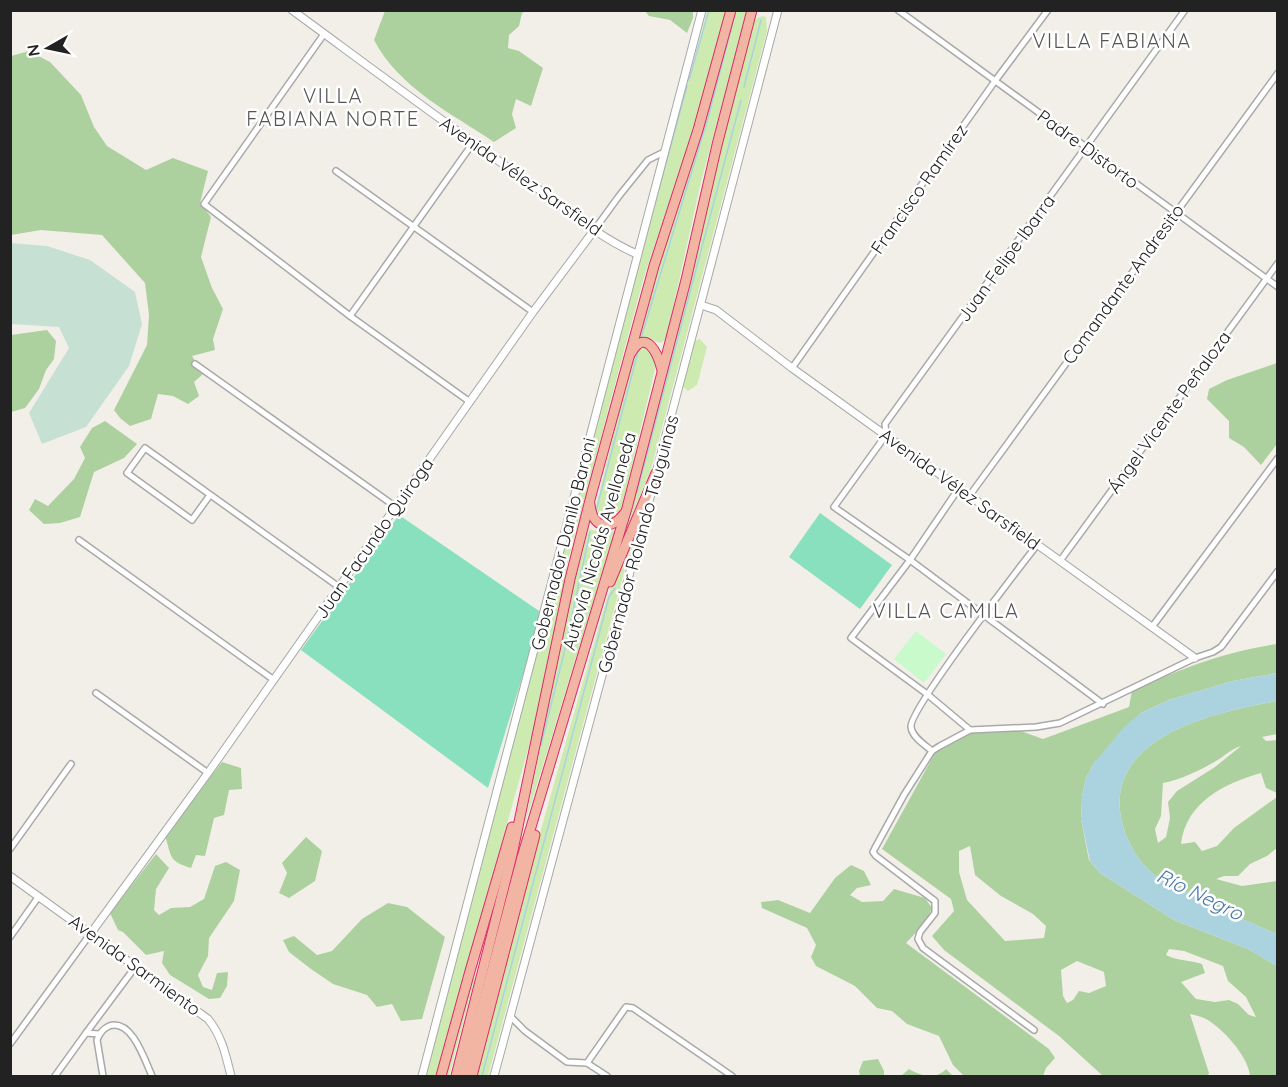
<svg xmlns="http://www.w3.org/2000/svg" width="1288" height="1087" font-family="Quicksand,sans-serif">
	<rect width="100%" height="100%" fill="#f2efe9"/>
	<g fill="#cdebb0">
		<polygon points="707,11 726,11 696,122 644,277 628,336 569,557 534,728 436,1076 425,1076 625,317"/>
		<polygon points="736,11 747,11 701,182 666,339 661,343 646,339 637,343 666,242 701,135"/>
		<path d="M762,16L766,17L767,31L651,469L622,539C668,368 707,196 753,25L757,18Z"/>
		<polygon points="700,339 707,347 697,385 688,391 682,386 694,341"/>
		<polygon points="643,348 649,348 657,361 620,514 608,523 598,518 595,510 632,359 637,351"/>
		<polygon points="645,495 488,1076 476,1076 541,829 606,601"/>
		<polygon points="589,529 603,533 615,530 525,824 573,581"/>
		<polygon points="472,977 475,978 449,1076 444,1076"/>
	</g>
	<g fill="#add19e" fill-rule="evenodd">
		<path d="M385,11H527L522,13L519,26L509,35L508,48L519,51L543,68L531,106L516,99L512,114L516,128L494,142C451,113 399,88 374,40Z"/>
		<polygon points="645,11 693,11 693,18 687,33 670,20 649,16"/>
		<polygon points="29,51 50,62 81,95 94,127 107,146 146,170 173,158 208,171 200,203 211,217 201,257 212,288 223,309 213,339 215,350 192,356 203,374 194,382 199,396 188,404 173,396 158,394 151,419 130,426 120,418 114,410 147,345 149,315 145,283 102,235 41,230 11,235 10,143 12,142 10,135 11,56"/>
		<polygon points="47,330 56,341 54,359 46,370 39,389 25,408 11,412 11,335"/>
		<polygon points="1277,363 1277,444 1261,465 1244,447 1229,438 1229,421 1207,399 1209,389 1227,380"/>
		<polygon points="105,421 137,444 124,458 94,472 80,517 60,523 44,524 29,510 35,499 48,506 74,479 85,458 80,447 92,428"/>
		<path d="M1277,644V673L1233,681L1169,700L1141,713L1094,763L1086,778L1082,797L1081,819L1089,860L1100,873L1174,920L1248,949L1277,966V1076H1250C1249,1057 1221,1026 1204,1018C1200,1016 1194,1015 1190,1014L1209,1073L1208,1076H1103L1059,1036L944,950L932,936L954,911L951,899L882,849L935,753L971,733L1015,729L1043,739L1129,707L1132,690C1182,669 1223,652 1277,644ZM970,846L975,875L1001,896L1033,914L1046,926L1044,938L1005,941L967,900L959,872V851ZM1169,949L1184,951L1223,966L1228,981L1246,997L1256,1017L1249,1015L1238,1004L1229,1000L1215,1002L1196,999L1181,982L1205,973L1202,964C1190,960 1178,961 1166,955ZM1077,961L1104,972L1106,986L1089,993L1079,991L1073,1000L1067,1003L1063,996L1061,970Z"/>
		<path d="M1277,701V734L1262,737L1266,741L1277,740V793L1266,788L1261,773C1225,783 1186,802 1181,844L1195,842L1202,851L1217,846L1234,828L1277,797V848L1267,856L1250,864L1238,876H1224L1216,879L1242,886L1277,881V934C1246,921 1216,908 1185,892C1171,885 1155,878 1144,865C1131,850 1122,830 1120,811C1112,733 1221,711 1277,701ZM1241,746L1215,767L1177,791L1168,802L1170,818L1166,837L1158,843L1155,829L1161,816L1163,783C1182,779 1199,771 1216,761C1225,756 1231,749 1241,746Z"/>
		<path d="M222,762L241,768L242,789L229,790L224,815L214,818L205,856L196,855L191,868C168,861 172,857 165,836Z"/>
		<polygon points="306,837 322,851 315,881 289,898 279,893 287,873 282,863"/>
		<polygon points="156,854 169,868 156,889 154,910 159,915 171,908 190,907 204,899 215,866 226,862 240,870 234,901 209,938 208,956 198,975 203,987 212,990 217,973 228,972 227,986 220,998 209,999 170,975 162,963 164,951 146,955 123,932 118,930 110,913"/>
		<polygon points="851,865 864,871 871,885 857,888 850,895 862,902 883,901 894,889 925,898 932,908 926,922 906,943 1049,1049 1055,1058 1046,1068 1043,1076 964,1076 953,1065 939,1036 907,1024 892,1011 877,1008 855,986 816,966 811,957 816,945 807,928 762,908 761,902 778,900 810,913 835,878"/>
		<polygon points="388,903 407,907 445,937 422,1019 401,1021 392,1004 377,1007 367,995 333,984 311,969 289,952 283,940 294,936 317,955 332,951 362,919"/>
		<polygon points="878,1059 884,1071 884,1076 860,1076 859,1071 863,1061"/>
		<path d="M909,1069C920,1076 936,1080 946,1069L953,1076H901Z"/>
	</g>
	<polygon fill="#c6e0d4" points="10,243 47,246 90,260 135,292 142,324 129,366 86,427 42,444 29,413 69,348 59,327 11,324"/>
	<polygon fill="#c8facc" points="916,631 946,654 924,683 894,659"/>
	<g fill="#88e0be">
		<polygon points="820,513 892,565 860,609 789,557"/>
		<polygon points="399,515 542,613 488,788 301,650"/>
	</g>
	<path fill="#aad3df" d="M1277,673V701C1221,711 1112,733 1120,811C1122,830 1131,850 1144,865C1155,878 1171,885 1186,892C1216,908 1246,921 1277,934V966L1248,949L1174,920L1100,873L1090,861L1081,819L1082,797L1086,778L1094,763L1125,726L1141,713L1169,700L1233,681Z"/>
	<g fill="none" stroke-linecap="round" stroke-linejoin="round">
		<g stroke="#aad3df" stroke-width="1.5">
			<polyline points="689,80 709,10"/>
			<polyline points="744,87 761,20"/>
			<polyline points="648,229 687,86"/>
			<polyline points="641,338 708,118 736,10"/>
			<polyline points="637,492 741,100"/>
			<polyline points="596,511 638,352"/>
			<polyline points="541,745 564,653 590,532"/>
			<polyline points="482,1076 609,597 615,588"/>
		</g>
		<g stroke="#a9a9a9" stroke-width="8">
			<g id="minor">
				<polyline points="898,10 1278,287"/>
				<polyline points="324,34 204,204 350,316 470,402"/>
				<polyline points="336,171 533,312"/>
				<polyline points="595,229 619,196 648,160 664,152"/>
				<polyline points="350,316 473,143"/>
				<polyline points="195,364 396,507"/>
				<polyline points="792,368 995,81 1048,10"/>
				<polyline points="959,488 910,560 851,638 927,694 970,730"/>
				<polyline points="210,495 192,520 127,473 145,448 339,587"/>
				<polyline points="970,495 1278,73"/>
				<polyline points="79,540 274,680"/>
				<polyline points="1060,561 1278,263"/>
				<polyline points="1152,627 1278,458"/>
				<polyline points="96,693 208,773"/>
				<polyline points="1103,704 910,560 834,507 886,435 885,424 1185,10"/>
				<path d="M932,751C925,745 912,737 911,727C909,710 1019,568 1037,545"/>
				<polyline points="10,849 71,764"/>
				<polyline points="10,937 39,896"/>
				<polyline points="510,1016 525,1031 567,1062 587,1063 607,1076"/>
				<polyline points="1034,1030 923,948 918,939 920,932 935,913 935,901 876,856 873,852 875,848 904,795 932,751 940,746 970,730 1036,727 1060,723 1195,658 1213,652 1221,647 1278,571"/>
				<polyline points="86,1033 136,966"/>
				<polyline points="10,1044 91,933"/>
				<polyline points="587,1063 626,1007 633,1008 732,1076"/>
				<polyline points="55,1076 86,1033 99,1034"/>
				<path d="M103,1076L97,1040C99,1034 103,1029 109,1026C132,1018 145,1061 152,1076"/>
			</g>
		</g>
		<g stroke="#a9a9a9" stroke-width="9">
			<g id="tertiary">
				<path d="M292,10C371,68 450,127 530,183C562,206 601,239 637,254"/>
				<polyline points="701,305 716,310 792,368 1195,658"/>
				<polyline points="655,477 778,10"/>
				<path d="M10,876L208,1019C222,1036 226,1056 231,1076"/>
				<polyline points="91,933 208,773 533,312 595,229"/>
				<polyline points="422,1076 702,10"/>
				<polyline points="494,1076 651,494"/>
			</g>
		</g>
		<g stroke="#dc2a67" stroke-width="11">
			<g id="trunk">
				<path d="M631,353C646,327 658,354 662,370"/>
				<path d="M590,504C592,528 610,532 624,514"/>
				<polyline points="610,582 656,473"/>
				<polyline points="441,1076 470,971 512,827"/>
				<polyline points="456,1076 512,855 570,579 591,496 654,266 698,130 731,10"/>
				<polyline points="464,1076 522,857 627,508 686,280 717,145 752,10"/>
				<polyline points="472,1076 535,835"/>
			</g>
		</g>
		<use href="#minor" stroke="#fff" stroke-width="5"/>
		<use href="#tertiary" stroke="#fff" stroke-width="7"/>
		<use href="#trunk" stroke="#f2b4a3" stroke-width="9"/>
	</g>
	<g text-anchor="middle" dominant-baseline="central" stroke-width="5" stroke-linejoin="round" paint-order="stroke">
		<g font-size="18" fill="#222" stroke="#fff">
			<text transform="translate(1088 149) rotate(36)">Padre Distorto</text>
			<text transform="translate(521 176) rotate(35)">Avenida Vélez Sarsfield</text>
			<text transform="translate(919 189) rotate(-55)">Francisco Ramírez</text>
			<text transform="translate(1006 258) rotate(-54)">Juan Felipe Ibarra</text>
			<text transform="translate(1123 284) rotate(-54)">Comandante Andresito</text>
			<text transform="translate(1169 412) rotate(-54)">Ángel Vicente Peñaloza</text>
			<text transform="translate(960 489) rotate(36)">Avenida Vélez Sarsfield</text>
			<text transform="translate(374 538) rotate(-55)">Juan Facundo Quiroga</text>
			<text transform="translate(599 541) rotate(-74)">Autovía Nicolás Avellaneda</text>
			<text transform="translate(563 544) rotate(-76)">Gobernador Danilo Baroni</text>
			<text transform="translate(638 544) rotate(-75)">Gobernador Rolando Tauguinas</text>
			<text transform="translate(135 965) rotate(36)">Avenida Sarmiento</text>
		</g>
		<g font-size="20" letter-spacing="1.5" fill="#555" stroke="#fff">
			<text x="1112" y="40">VILLA FABIANA</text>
			<text x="333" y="95">VILLA<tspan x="333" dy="23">FABIANA NORTE</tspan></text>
			<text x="946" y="610">VILLA CAMILA</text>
		</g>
		<g font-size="20" font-style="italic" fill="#4a7aab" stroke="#fff">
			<text transform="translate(1200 894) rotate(26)">Río Negro</text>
		</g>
	</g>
	<rect width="1288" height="1087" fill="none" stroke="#222222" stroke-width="24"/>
	<g transform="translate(48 48) rotate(261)" stroke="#ffffff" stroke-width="4.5" paint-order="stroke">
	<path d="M0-4.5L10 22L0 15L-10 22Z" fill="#222222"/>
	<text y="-9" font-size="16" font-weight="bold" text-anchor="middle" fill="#222222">N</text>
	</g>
</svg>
